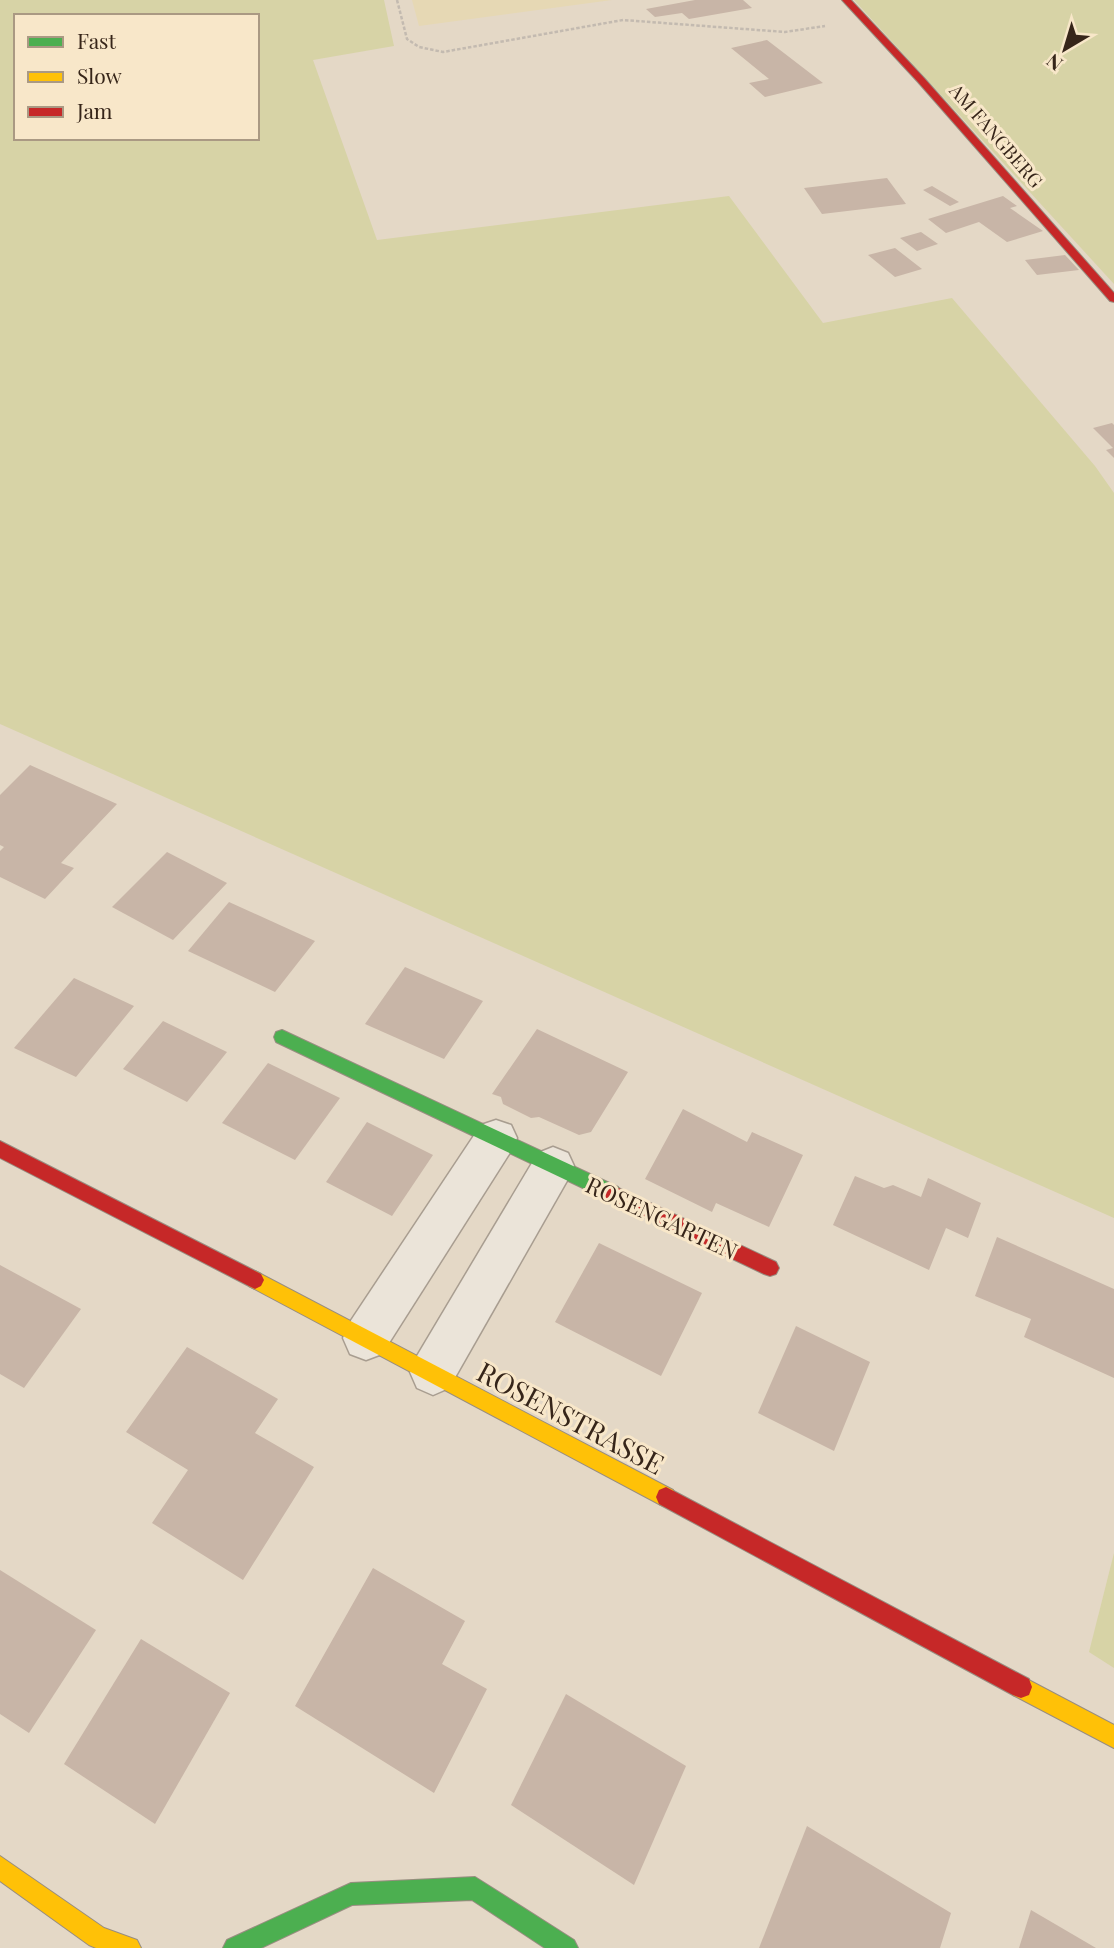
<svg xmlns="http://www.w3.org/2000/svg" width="1114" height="1948" font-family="'Playfair Display',serif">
	<rect width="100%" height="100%" fill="#e4d8c6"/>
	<polygon fill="#e6d8b4" points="412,0 612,0 419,26"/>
	<g fill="#d7d3a6" fill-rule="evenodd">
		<path d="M0,0H384L394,46L313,60L377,240L729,196L823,323L952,298L1095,466L1114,493V1218L0,724ZM16,16H257V138H16Z"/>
		<polygon points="854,0 1114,0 1114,284"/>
		<polygon points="1114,1553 1114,1668 1089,1652"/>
	</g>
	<g fill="#c8b5a7">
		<polygon points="695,0 743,0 752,8 689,19 682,13 655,17 646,9"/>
		<polygon points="767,40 823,83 765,97 749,83 769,79 731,48"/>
		<polygon points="887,178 906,204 822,214 804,188"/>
		<polygon points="932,186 959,202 950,206 923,190"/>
		<polygon points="1003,196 1017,206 1010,208 1043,231 1007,242 979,222 946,233 928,219"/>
		<polygon points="921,232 938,244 917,251 900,238"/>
		<polygon points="895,248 922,269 895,277 868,255"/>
		<polygon points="1065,255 1079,270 1037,275 1025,260"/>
		<polygon points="1112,423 1114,425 1114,458 1106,450 1113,448 1093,428"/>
		<polygon points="30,765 117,804 61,863 74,868 45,899 0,877 0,851 4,847 0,845 0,795"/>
		<polygon points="167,852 227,883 173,940 112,907"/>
		<polygon points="229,902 315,941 275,992 188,951"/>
		<polygon points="405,967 483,1001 444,1059 365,1024"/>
		<polygon points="74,978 134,1006 76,1077 14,1048"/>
		<polygon points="163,1021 227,1052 187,1102 123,1069"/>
		<polygon points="537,1029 628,1072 591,1132 579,1135 539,1117 531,1118 503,1104 501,1097 492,1094"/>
		<polygon points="268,1063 340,1098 295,1160 222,1123"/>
		<polygon points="683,1109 747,1142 752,1132 803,1155 769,1227 716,1203 712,1212 645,1179"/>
		<polygon points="367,1122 433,1155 392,1216 326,1182"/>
		<polygon points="855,1176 884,1188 893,1185 921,1197 928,1178 981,1203 968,1238 946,1228 929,1270 833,1225"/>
		<polygon points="997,1237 1114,1289 1114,1378 1024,1337 1031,1319 975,1296"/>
		<polygon points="599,1243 702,1293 661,1376 555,1322"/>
		<polygon points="0,1265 81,1309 24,1388 0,1374"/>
		<polygon points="796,1326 870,1362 834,1451 758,1413"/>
		<polygon points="187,1347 278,1399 255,1433 314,1467 243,1580 152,1523 188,1470 126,1432"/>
		<polygon points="373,1568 465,1621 442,1664 487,1689 434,1793 295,1706"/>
		<polygon points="0,1570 96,1630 29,1733 0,1714"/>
		<polygon points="141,1639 230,1693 155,1824 64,1764"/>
		<polygon points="566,1694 686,1766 634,1885 511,1805"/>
		<polygon points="807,1826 951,1913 940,1948 759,1948"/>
		<polygon points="1031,1910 1096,1948 1019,1948"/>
	</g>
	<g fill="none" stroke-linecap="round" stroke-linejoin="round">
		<g stroke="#a89d90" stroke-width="3">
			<g id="street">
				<polygon points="496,1120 511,1125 517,1138 511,1151 382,1354 366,1360 350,1354 343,1338 350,1322 481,1125"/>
				<polygon points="553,1147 568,1153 574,1166 568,1179 449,1388 433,1395 417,1388 410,1372 417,1356 538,1153"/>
			</g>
		</g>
		<g stroke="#988d80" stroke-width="2">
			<g id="fast">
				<polygon points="282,1030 618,1187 621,1193 618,1199 612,1201 606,1199 276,1042 274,1037 276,1032"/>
				<polygon points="475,1877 574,1940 578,1948 545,1948 472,1900 352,1905 261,1948 223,1948 227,1940 351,1883"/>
			</g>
		</g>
		<g stroke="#988d80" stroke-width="2">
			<g id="slow">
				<polygon points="255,1271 673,1490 676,1497 673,1504 666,1507 659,1504 249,1286 246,1280 249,1274"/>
				<polygon points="1021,1676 1114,1725 1114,1748 1013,1695 1010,1687 1013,1679"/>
				<polygon points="0,1856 104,1928 137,1940 141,1948 96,1948 89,1945 0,1881"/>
			</g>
		</g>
		<g stroke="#988d80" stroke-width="2">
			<g id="jam">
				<polygon points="842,0 851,0 924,78 1114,293 1114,302 1110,301 918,82"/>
				<polygon points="0,1141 261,1274 264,1280 261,1286 255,1289 249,1286 0,1158"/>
				<polygon points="612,1185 776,1262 779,1268 776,1274 770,1276 764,1274 606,1199 603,1193 606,1187"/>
				<polygon points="666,1487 1029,1679 1032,1687 1029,1695 1021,1698 1013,1695 659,1504 656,1497 659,1490"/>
			</g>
		</g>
		<polyline stroke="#c3bab0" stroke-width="2.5" stroke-dasharray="3.5 2" stroke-linecap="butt" points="397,0 407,39 419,47 443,52 623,20 785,32 825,26"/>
		<use href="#street" fill="#ebe4d9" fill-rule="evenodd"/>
		<use href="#fast" fill="#4caf50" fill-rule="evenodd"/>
		<use href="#slow" fill="#ffc107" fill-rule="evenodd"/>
		<use href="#jam" fill="#c62828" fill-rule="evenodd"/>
	</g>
	<g text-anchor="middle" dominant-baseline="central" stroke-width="6" stroke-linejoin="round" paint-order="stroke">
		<g font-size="19" fill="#362519" stroke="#f8e7c9">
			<text transform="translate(997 135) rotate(49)">AM FANGBERG</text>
		</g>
		<g font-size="23" fill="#362519" stroke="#f8e7c9">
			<text transform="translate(662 1217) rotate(25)">ROSENGARTEN</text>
		</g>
		<g font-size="28" fill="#362519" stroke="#f8e7c9">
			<text transform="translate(571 1417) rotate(28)">ROSENSTRASSE</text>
		</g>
	</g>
	<rect x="14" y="14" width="245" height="126" fill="#f8e7c9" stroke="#aa9983" stroke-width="2"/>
	<rect x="28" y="37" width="35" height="10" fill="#4caf50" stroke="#aa9983" stroke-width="2"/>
	<text x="77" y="49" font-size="21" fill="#362519">Fast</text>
	<rect x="28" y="72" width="35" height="10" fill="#ffc107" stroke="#aa9983" stroke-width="2"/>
	<text x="77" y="84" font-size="21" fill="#362519">Slow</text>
	<rect x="28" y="107" width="35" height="10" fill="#c62828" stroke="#aa9983" stroke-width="2"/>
	<text x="77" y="119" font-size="21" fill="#362519">Jam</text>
	<g transform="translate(1065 49) rotate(218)" stroke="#f8e7c9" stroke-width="5" paint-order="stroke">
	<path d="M0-5L12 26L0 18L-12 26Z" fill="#362519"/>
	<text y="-10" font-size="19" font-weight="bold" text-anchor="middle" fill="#362519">N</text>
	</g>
</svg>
